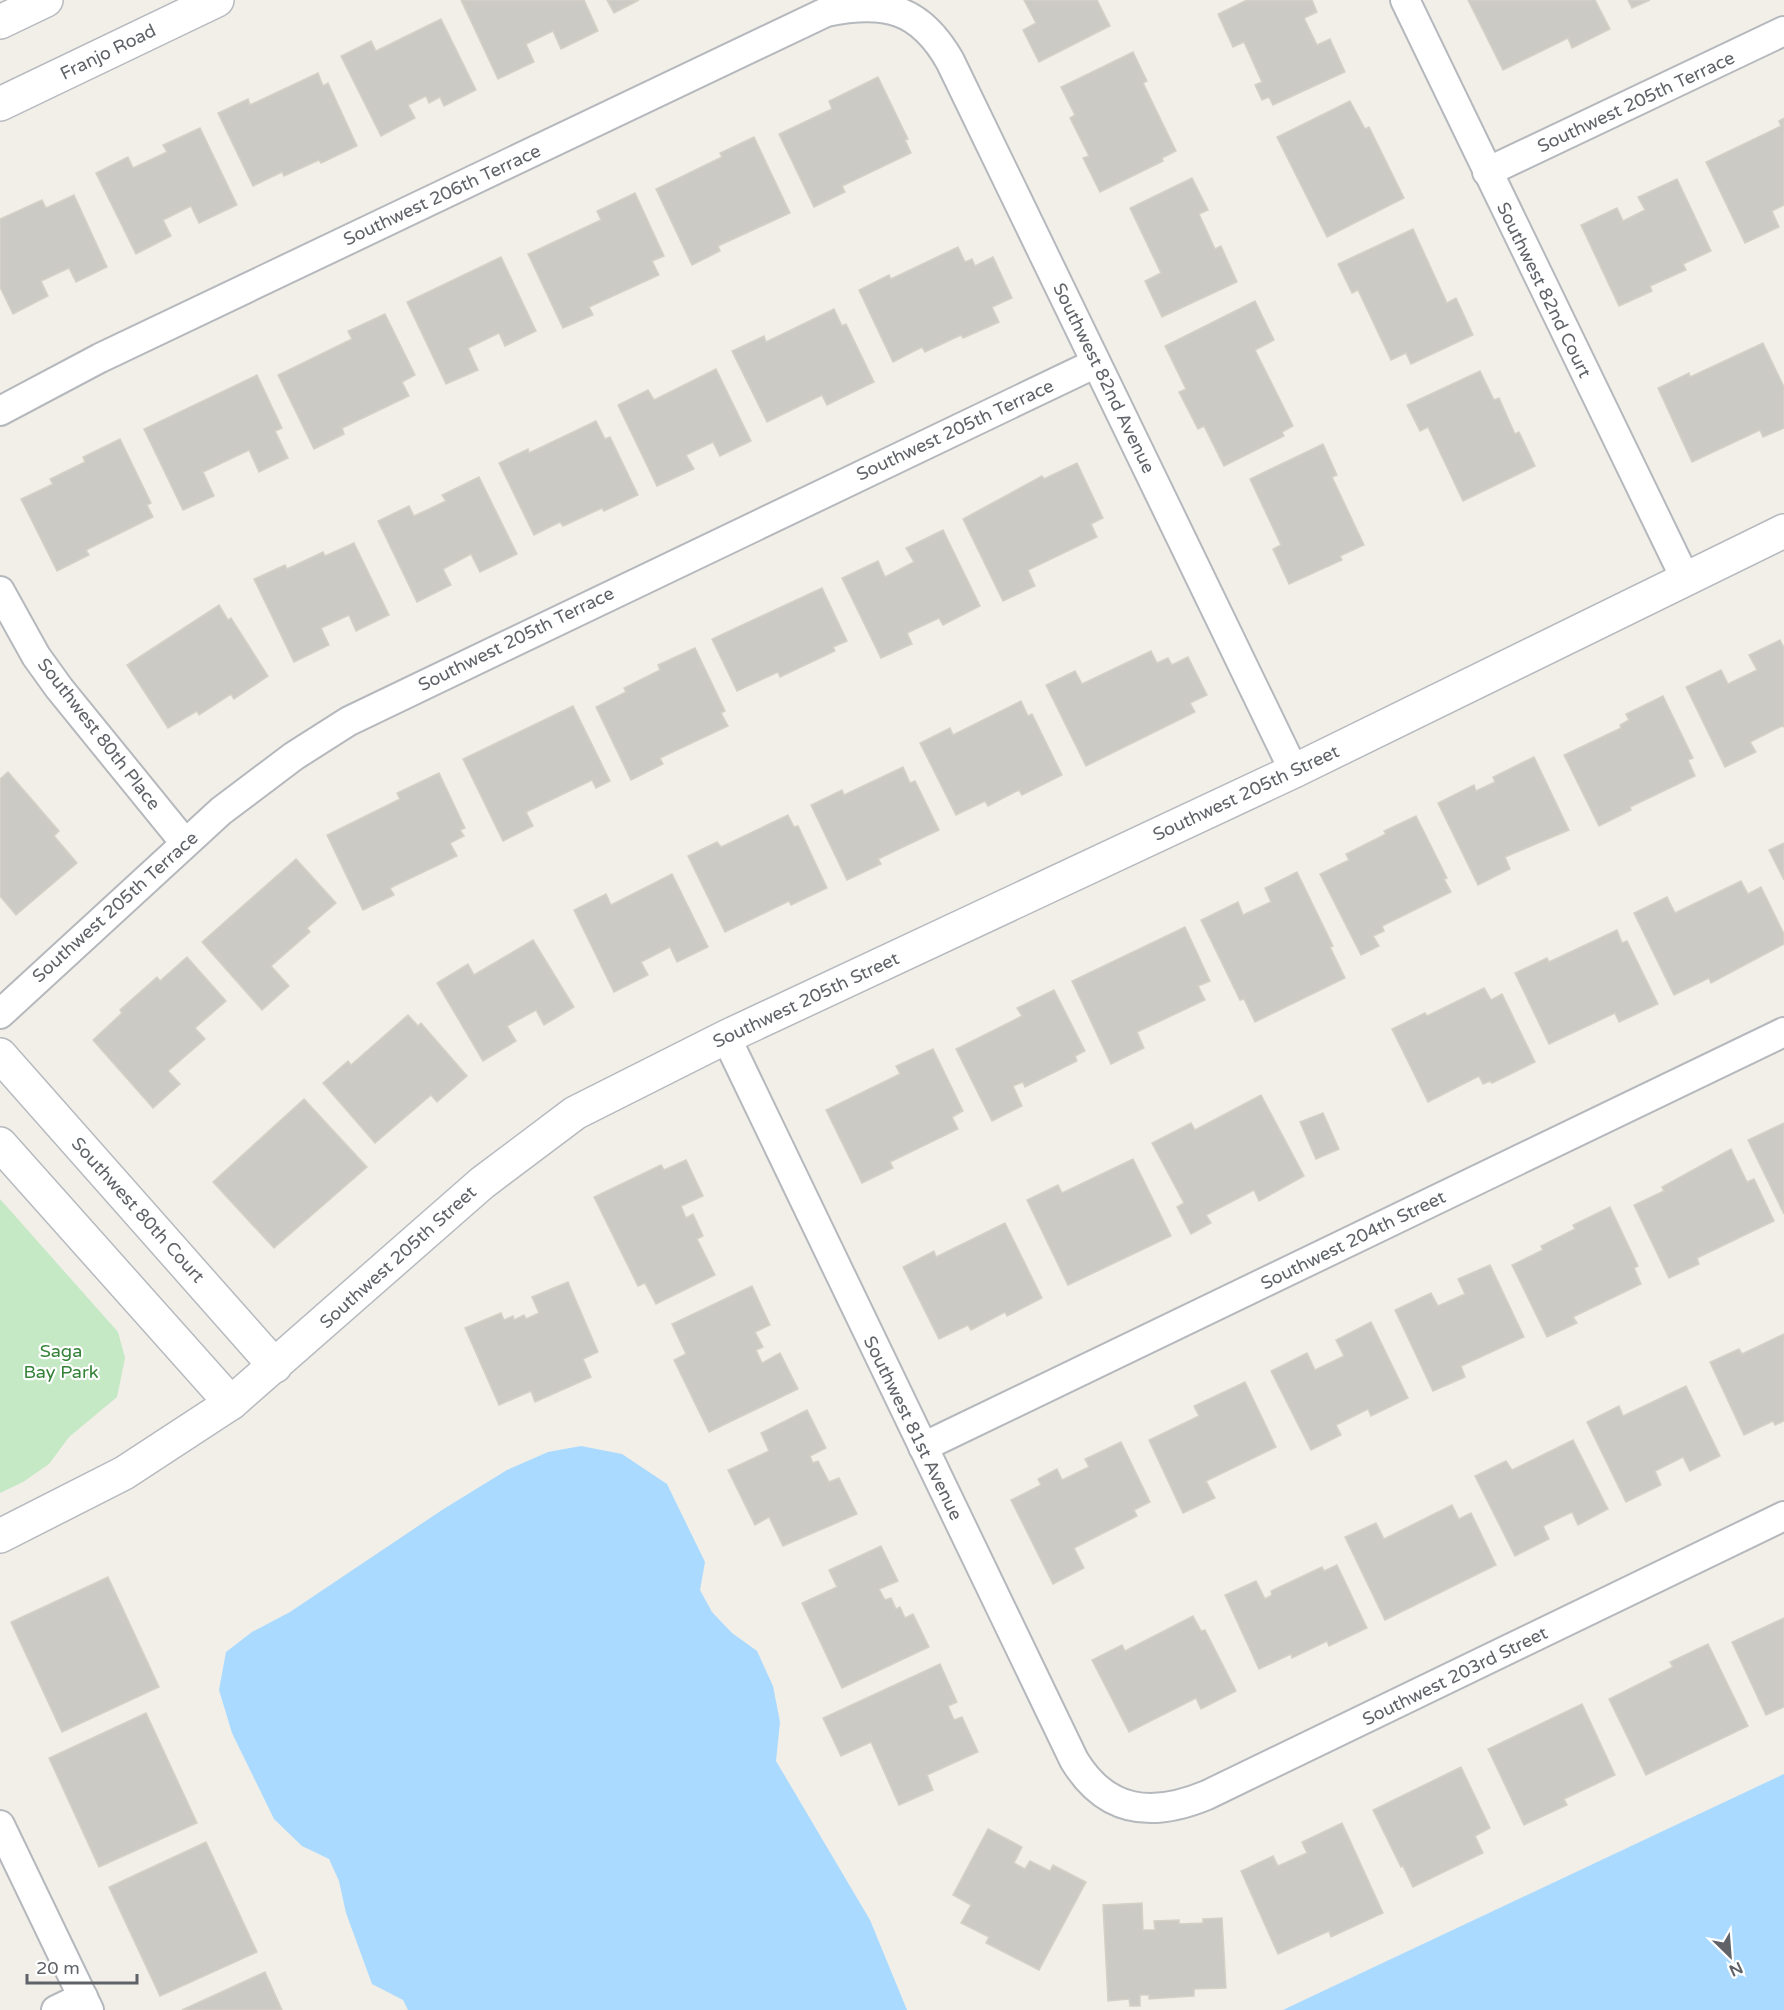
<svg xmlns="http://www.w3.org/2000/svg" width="1784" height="2010" font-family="'Varela Round',sans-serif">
	<rect width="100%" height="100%" fill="#f1efe8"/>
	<polygon fill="#c5e8c5" points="0,1199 118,1332 125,1358 117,1397 69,1437 49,1464 23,1482 0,1493"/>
	<g fill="#aadaff">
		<polygon points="581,1446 622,1454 667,1484 705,1562 700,1590 712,1612 732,1633 757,1651 773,1686 780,1722 776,1761 870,1920 907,2010 408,2010 403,2000 372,1984 346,1913 339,1881 329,1859 302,1846 274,1819 232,1733 219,1690 226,1652 252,1632 290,1612 442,1510 507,1470 548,1452"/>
		<polygon points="1784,1774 1784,2010 1283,2010 1304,2000"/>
	</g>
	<g fill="#cccac5" stroke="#d6d1c6" stroke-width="1.5">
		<polygon points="461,0 584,0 598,31 561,49 553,31 526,44 534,62 498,79"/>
		<polygon points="607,0 639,0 614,13"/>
		<polygon points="1024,0 1097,0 1110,26 1039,62 1023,30 1036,23"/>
		<polygon points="1247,0 1312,0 1317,12 1304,18 1317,45 1330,39 1345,72 1273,105 1269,97 1262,100 1255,85 1262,82 1244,42 1233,47 1218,14"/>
		<polygon points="1468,0 1595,0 1610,29 1572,48 1568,38 1503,70"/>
		<polygon points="1628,0 1650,0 1632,8"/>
		<polygon points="441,19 476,90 444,106 440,97 429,103 426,96 408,105 415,118 381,136 341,56 371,41 376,51"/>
		<polygon points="1133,52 1147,81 1143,83 1176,151 1162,158 1163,161 1100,192 1083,158 1089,156 1070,118 1075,115 1061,87"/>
		<polygon points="318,73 323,86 328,83 357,146 321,163 319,160 284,176 282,172 253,186 218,113 248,99 250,105"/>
		<polygon points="878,77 908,139 905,140 911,153 842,186 845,192 814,207 779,134 832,109 829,101"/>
		<polygon points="1350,101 1365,129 1369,127 1404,198 1327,237 1277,137"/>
		<polygon points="1784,118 1784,205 1772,211 1779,227 1745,243 1706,162 1781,126 1779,121"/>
		<polygon points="200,128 237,205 199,223 191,206 163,220 171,236 136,254 96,173 128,157 133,168 167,152 163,145"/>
		<polygon points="754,137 790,213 718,246 720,251 692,265 656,189 722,157 720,153"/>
		<polygon points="1192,178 1208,210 1199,214 1215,249 1221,246 1237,282 1162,317 1145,281 1161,273 1130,208"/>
		<polygon points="1677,179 1711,251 1683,264 1686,270 1650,286 1652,291 1619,306 1581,225 1617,208 1623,221 1645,210 1638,197"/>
		<polygon points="635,193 664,256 652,261 659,275 589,307 593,315 563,328 528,254 601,220 597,211"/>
		<polygon points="74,195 107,267 76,282 69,268 41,281 48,296 13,314 0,287 0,219 42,200 46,208"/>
		<polygon points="1413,229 1447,303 1456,298 1473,335 1411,364 1406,353 1391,360 1358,290 1352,293 1338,264"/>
		<polygon points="958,247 965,262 972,259 975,266 993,257 1012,298 992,307 999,322 963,338 961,335 925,352 922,347 893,362 859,290 889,275 891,279"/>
		<polygon points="501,257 536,331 505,346 499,333 468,348 478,370 446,384 407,302"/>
		<polygon points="1255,301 1274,340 1255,350 1293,426 1282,432 1284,436 1224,466 1204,426 1198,429 1179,392 1186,389 1165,346"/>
		<polygon points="834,309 842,326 846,324 874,382 827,405 822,395 767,422 732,351 764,336 766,342"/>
		<polygon points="385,314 415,375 402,382 409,396 342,428 344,434 314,449 278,375 352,339 348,331"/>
		<polygon points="1763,343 1784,387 1784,428 1763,437 1760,430 1692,462 1658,388 1689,373 1690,377"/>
		<polygon points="716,369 751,441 720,456 713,442 686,455 694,469 657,486 618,405 648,390 654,400"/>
		<polygon points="1480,371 1494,400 1499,398 1515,434 1519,432 1535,466 1463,501 1428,427 1420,431 1407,405"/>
		<polygon points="257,375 282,428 275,431 288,458 259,472 249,450 203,472 214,496 183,510 144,429"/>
		<polygon points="596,421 605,439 610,437 638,495 604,511 602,508 563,526 560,522 534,535 499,463 528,449 529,453"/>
		<polygon points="120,439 151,503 147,505 153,517 86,550 89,555 57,571 21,499 53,484 50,479 85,462 83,457"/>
		<polygon points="1323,444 1337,475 1332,477 1364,545 1340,556 1342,560 1289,584 1273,549 1281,545 1250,479"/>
		<polygon points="1077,463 1103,518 1091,524 1097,537 1028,570 1035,586 1003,601 963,519 1042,476 1044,479"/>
		<polygon points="479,477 517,554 480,572 471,554 443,569 451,585 417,602 378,521 409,506 414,516 446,501 442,495"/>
		<polygon points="943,530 980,606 943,625 939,618 907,633 912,644 881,658 842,578 878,561 885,577 914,562 906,548"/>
		<polygon points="354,543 389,615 356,631 349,615 321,628 329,645 294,662 254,579 285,565 287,569 323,552 325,556"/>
		<polygon points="822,588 847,641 833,647 835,651 780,677 778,672 737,691 712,639"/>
		<polygon points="219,605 228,620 231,618 268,676 234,699 231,694 199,715 197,711 168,728 127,665"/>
		<polygon points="1780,640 1784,648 1784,727 1782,726 1750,742 1756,752 1725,767 1686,687 1721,670 1728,684 1757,670 1749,655"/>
		<polygon points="695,648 725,711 721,713 728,726 660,758 663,764 631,780 596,707 626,692 624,688 660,670 658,665"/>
		<polygon points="1151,651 1157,663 1168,658 1172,665 1188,657 1207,695 1190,703 1195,712 1086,766 1046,685 1075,671 1082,684"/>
		<polygon points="1663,696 1693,758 1688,760 1695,776 1630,807 1631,810 1599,826 1564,755 1621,728 1620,725 1629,720 1626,714"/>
		<polygon points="1021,701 1028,716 1032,714 1062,775 1022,795 1019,790 988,806 985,801 956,815 920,743 950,728 953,735"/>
		<polygon points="573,706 610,781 596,788 592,780 526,812 533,826 503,841 463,759"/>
		<polygon points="1534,757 1569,830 1505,857 1510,869 1478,885 1438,803 1474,785 1476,791 1495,782 1493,777"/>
		<polygon points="903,767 910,783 915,781 939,830 878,859 881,864 847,880 811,805 842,790 844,795"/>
		<polygon points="8,772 59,831 54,836 77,863 16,915 0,896 0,779"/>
		<polygon points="439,773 465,828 460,830 464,836 450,843 457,856 390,888 394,895 363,910 327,835 400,799 397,793"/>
		<polygon points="788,815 794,827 798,826 827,888 791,905 789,901 725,932 688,856 717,842 721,847"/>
		<polygon points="1416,816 1447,878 1444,879 1451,892 1382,926 1384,931 1373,936 1379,946 1361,955 1320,874 1349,860 1346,854 1386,834 1384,831"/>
		<polygon points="1784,843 1784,880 1769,850"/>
		<polygon points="296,859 336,903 307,928 310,932 271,966 289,986 262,1010 202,942"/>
		<polygon points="1297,872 1333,946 1330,947 1345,978 1255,1022 1244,999 1240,1000 1201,920 1238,902 1243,915 1271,902 1265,888"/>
		<polygon points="672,874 708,947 677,962 670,947 641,962 648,975 614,992 574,910 606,894 611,905"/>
		<polygon points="1741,881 1748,894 1761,887 1784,934 1784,944 1711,983 1709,978 1674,995 1634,913 1667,897 1675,913"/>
		<polygon points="1185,927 1210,981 1198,986 1205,1000 1137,1032 1144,1048 1111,1064 1072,981"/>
		<polygon points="1617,930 1622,943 1627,941 1658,1004 1619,1022 1615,1013 1549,1044 1515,973 1547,958 1549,962"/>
		<polygon points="533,940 574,1007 544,1025 536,1010 507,1026 516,1041 483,1061 437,983 468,964 474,975"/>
		<polygon points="187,957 226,1001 195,1028 205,1039 168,1071 180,1084 153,1108 93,1040 122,1013 120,1010 157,977 160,981"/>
		<polygon points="1484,988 1491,1000 1502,994 1535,1062 1492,1083 1490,1081 1483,1084 1479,1076 1428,1102 1392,1029 1425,1013 1427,1016"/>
		<polygon points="1054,990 1085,1051 1075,1056 1077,1061 1025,1087 1023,1082 1013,1086 1022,1106 992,1121 956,1049 1022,1016 1017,1008"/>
		<polygon points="408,1015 418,1026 421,1023 467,1076 437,1102 431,1095 375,1143 323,1083 348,1061 351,1065"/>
		<polygon points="933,1049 963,1111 952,1117 958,1129 890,1162 893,1168 862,1183 826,1110 900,1074 896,1066"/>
		<polygon points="1261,1095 1304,1176 1259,1201 1254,1190 1206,1215 1211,1223 1191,1234 1177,1207 1184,1203 1152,1143 1191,1123 1195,1130"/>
		<polygon points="304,1099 367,1167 274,1248 213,1182"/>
		<polygon points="1323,1113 1339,1149 1316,1159 1300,1122"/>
		<polygon points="1784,1123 1784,1214 1748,1140"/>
		<polygon points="1731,1149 1747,1182 1754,1179 1774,1221 1697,1258 1699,1264 1669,1278 1634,1205 1664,1191 1662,1187"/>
		<polygon points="1133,1159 1171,1236 1068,1285 1027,1200 1058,1185 1062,1193"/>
		<polygon points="686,1160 703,1196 681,1206 686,1218 693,1214 703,1236 697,1239 715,1275 656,1304 645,1283 638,1286 594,1197 661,1165 664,1170"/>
		<polygon points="1610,1207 1638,1266 1634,1268 1641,1284 1573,1317 1577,1323 1547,1337 1512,1265 1543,1250 1541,1246 1575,1229 1573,1225"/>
		<polygon points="1005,1223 1042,1298 1007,1316 1005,1312 971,1330 968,1325 939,1339 903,1267 934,1251 936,1257"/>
		<polygon points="1490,1265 1524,1337 1461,1366 1465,1377 1433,1391 1395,1310 1431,1293 1438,1306 1465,1294 1458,1279"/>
		<polygon points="568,1282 598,1352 583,1359 591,1377 535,1402 531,1391 499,1405 465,1328 501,1313 504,1320 513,1316 514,1320 524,1315 526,1319 539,1313 532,1297"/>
		<polygon points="752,1286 770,1325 755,1332 763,1347 756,1350 762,1363 780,1353 798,1389 709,1432 674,1360 686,1354 672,1324"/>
		<polygon points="1371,1322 1408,1398 1371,1416 1368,1409 1336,1425 1341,1435 1311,1450 1271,1371 1307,1353 1315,1370 1344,1356 1336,1340"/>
		<polygon points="1784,1334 1784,1421 1775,1425 1773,1421 1744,1435 1710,1362 1739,1349 1742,1354"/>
		<polygon points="1245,1382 1276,1447 1206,1481 1215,1498 1183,1513 1149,1440 1199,1416 1194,1406"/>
		<polygon points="1686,1386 1720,1456 1690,1471 1683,1457 1655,1471 1661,1485 1626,1502 1587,1422 1619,1406 1623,1416"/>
		<polygon points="807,1410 826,1448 810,1456 813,1463 818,1461 829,1482 839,1478 857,1514 783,1546 769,1517 755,1525 728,1470 769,1451 761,1433"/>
		<polygon points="1573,1440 1608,1509 1578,1525 1572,1512 1543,1526 1549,1539 1515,1556 1475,1476 1506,1461 1512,1470"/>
		<polygon points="1121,1442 1150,1502 1134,1510 1137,1516 1074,1548 1084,1568 1053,1584 1011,1500 1041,1485 1038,1479 1057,1469 1062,1480 1089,1467 1085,1459"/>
		<polygon points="1452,1505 1459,1519 1471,1513 1496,1565 1385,1620 1345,1537 1376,1523 1384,1539"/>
		<polygon points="881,1546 898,1581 879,1589 885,1600 891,1598 896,1609 900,1607 905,1618 913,1614 929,1647 842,1688 802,1603 837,1587 829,1570"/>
		<polygon points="1337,1565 1367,1628 1329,1646 1327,1641 1292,1658 1291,1654 1259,1669 1225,1595 1256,1581 1265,1599 1272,1595 1271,1591 1322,1567 1324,1571"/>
		<polygon points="108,1577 159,1687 62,1732 11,1622"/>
		<polygon points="1193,1616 1201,1631 1205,1630 1236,1691 1201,1709 1196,1698 1129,1732 1092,1660 1122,1645 1125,1651"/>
		<polygon points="1784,1618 1784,1707 1766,1715 1732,1642"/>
		<polygon points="1708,1644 1748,1726 1646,1775 1609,1699 1673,1667 1670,1662"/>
		<polygon points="940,1664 957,1702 948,1706 954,1720 962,1717 978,1752 927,1775 933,1790 899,1805 871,1742 841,1756 823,1718"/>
		<polygon points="1582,1704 1615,1775 1564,1799 1567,1805 1524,1825 1488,1749"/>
		<polygon points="146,1713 197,1823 99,1867 49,1758"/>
		<polygon points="1461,1767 1490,1828 1475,1836 1483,1853 1413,1887 1403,1866 1401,1867 1373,1810"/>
		<polygon points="1342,1823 1383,1913 1331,1937 1329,1931 1278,1954 1241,1871 1273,1856 1278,1866 1307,1853 1302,1842"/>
		<polygon points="988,1829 1022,1847 1014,1863 1025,1869 1030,1861 1050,1871 1053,1865 1086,1882 1039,1970 986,1943 989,1937 961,1923 971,1905 953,1895"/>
		<polygon points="206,1842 257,1952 160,1996 109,1887"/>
		<polygon points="1142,1903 1143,1930 1155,1930 1154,1921 1179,1920 1179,1924 1203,1923 1203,1919 1222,1918 1226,1988 1194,1989 1194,1996 1149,1999 1149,1995 1140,1995 1140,2006 1130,2006 1129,1999 1108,2001 1103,1905"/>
		<polygon points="265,1972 282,2010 182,2010"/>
	</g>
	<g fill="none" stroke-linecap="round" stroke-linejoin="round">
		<g stroke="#b5b8bc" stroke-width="32">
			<g id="street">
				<polyline points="1405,0 1685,578"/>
				<polyline points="1487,172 1784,31"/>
				<path d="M0,411L100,358L826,12C885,0 920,8 950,61L1294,771"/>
				<polyline points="0,591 36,656 59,688 185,843"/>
				<polyline points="0,1014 221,811 294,756 349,721 1096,363"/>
				<path d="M726,1037L1074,1760C1106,1813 1152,1818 1207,1795L1784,1516"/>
				<polyline points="923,1447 1784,1032"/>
				<polyline points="0,1825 89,2010"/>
				<polyline points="56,2010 83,1997"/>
			</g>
		</g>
		<g stroke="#b6babf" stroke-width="36">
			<g id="secondary">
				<polyline points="0,22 46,0"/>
				<polyline points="0,104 217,0"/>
				<polyline points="0,1055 275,1366"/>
				<polyline points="0,1144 231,1403"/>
				<polyline points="0,1536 124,1473 231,1403 482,1183 575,1113 726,1037 1294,771 1784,531"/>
			</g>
		</g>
		<use href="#street" stroke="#fff" stroke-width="28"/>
		<use href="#secondary" stroke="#fff" stroke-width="33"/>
	</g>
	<g text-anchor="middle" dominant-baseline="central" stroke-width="4.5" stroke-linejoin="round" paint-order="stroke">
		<g font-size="18" fill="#5f6368" stroke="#fff">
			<text transform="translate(108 52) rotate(-26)">Franjo Road</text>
			<text transform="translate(1636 102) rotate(-25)">Southwest 205th Terrace</text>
			<text transform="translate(442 195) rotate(-25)">Southwest 206th Terrace</text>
			<text transform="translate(1544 290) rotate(64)">Southwest 82nd Court</text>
			<text transform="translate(1104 378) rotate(64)">Southwest 82nd Avenue</text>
			<text transform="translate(955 430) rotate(-25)">Southwest 205th Terrace</text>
			<text transform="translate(516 639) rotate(-26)">Southwest 205th Terrace</text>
			<text transform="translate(99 734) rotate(52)">Southwest 80th Place</text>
			<text transform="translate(1246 793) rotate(-25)">Southwest 205th Street</text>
			<text transform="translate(115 907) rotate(-42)">Southwest 205th Terrace</text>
			<text transform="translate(806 1000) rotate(-25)">Southwest 205th Street</text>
			<text transform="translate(138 1210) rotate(48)">Southwest 80th Court</text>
			<text transform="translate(1353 1240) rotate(-26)">Southwest 204th Street</text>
			<text transform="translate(398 1257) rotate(-42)">Southwest 205th Street</text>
			<text transform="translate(913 1428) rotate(64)">Southwest 81st Avenue</text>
			<text transform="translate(1455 1676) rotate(-26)">Southwest 203rd Street</text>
		</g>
		<g font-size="18" fill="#348238" stroke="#fff">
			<text x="61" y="1351">Saga<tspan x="61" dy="21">Bay Park</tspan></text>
		</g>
	</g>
	<g transform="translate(1730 1956) rotate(155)" stroke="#ffffff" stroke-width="4.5" paint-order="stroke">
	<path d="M0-4.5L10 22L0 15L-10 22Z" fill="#5f6368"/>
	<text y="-9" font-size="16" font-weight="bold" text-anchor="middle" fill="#5f6368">N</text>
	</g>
	<path d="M27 1974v9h110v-9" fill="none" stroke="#5f6368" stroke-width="3"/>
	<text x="36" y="1974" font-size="18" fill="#5f6368" stroke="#ffffff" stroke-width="4.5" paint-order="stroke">20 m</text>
</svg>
